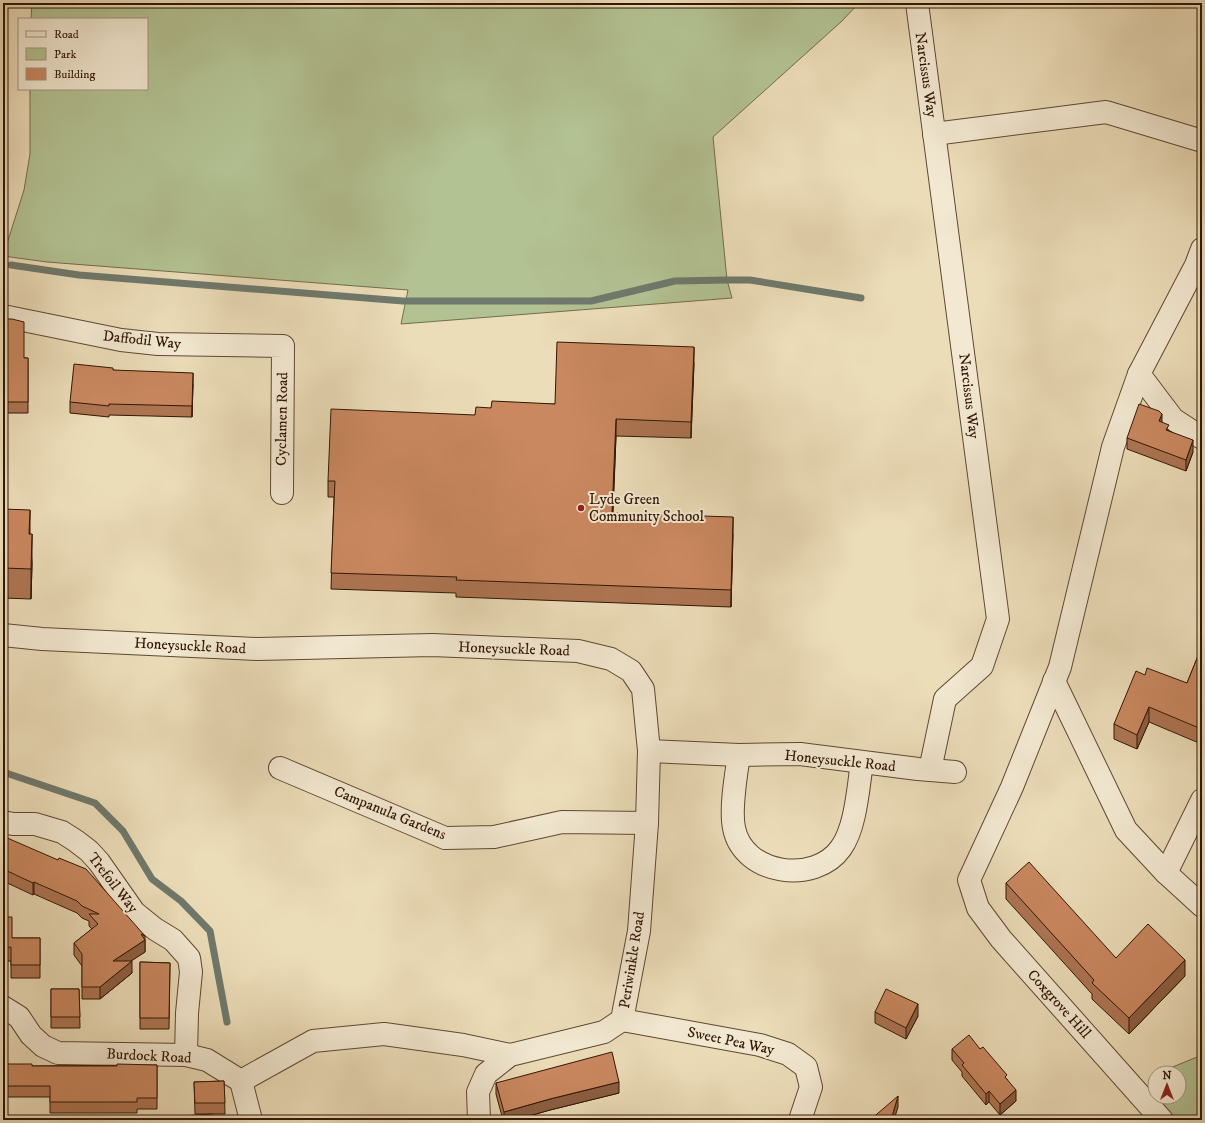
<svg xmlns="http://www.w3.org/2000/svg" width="1205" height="1123" font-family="'IM FELL DW Pica',serif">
	<rect width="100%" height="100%" fill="#ecddb9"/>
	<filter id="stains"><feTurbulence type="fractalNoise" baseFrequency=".005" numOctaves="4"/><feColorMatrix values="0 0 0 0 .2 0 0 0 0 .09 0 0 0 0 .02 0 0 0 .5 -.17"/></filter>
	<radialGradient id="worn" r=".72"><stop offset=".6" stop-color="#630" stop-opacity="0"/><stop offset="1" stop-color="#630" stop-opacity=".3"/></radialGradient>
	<g fill="#b3c293" stroke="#726c4c">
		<polygon points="32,3 859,3 842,21 713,137 727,280 732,298 401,324 408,290 47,262 3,256 24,190 30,154 30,89 147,89 147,19 31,19"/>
		<polygon points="1202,1055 1202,1120 1174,1120 1155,1104 1155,1074 1155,1097 1179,1097 1179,1073 1158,1073"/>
	</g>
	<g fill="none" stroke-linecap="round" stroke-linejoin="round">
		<g stroke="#6f796c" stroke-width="7">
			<polyline points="11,265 79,275 403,301 591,301 675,281 727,280 750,280 861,298"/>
			<polyline points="3,772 95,803 123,831 152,879 181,901 210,931 227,1022"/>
		</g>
		<g stroke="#604831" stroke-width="24">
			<g id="minor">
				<polyline points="917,3 998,619 982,666 945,699 930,770"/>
				<polyline points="934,134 1106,112 1199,140"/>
				<polyline points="3,316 121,340 158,344 283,346 282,493"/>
				<polyline points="1139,374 1173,419 1202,438"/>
				<polyline points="3,635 42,639 258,649 432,645 578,651 611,659 631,671 643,689 649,751 647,823 639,931 622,1020 604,1032 510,1055 486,1074 478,1092 479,1120"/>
				<polyline points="1054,681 1126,830 1166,873 1202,906"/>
				<polyline points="649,751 739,755 800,754 918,769 955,772"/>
				<path d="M739,755C736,775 730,809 734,828C743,875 815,885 841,848C856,827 858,788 862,763"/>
				<polyline points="280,768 445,838 494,837 562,822 647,823"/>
				<polyline points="3,822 13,824 35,824 62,832 76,841 89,851 99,862 134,912 155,929 173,940 189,958 191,972 187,1013 186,1055"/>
				<polyline points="1166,873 1202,800"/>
				<polyline points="3,1007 19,1017 31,1035 43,1046 58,1053 186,1055 207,1060 241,1081"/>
				<polyline points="622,1020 760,1045 788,1054 806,1067 811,1087 800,1120"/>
				<polyline points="241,1081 313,1041 384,1034 463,1045 510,1055"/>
				<polyline points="241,1081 251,1120"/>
				<polyline points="1162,1120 1001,939 978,908 969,880 1012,787 1060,667 1113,447 1139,374 1196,265 1202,249"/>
			</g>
		</g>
		<use href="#minor" stroke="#f3e9d2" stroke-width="22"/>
	</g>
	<g fill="#ae7553" stroke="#311604">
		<polygon points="3,319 24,358 28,358 28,413 3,413"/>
		<polygon points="694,363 691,438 616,436 613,513 733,534 731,607 456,597 456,593 331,589 334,497 328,497 328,481 475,415 491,408 555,404"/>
		<polygon points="113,370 193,384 192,417 109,415 109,417 70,413 70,402"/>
		<polygon points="1162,422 1169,431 1193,452 1186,471 1127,449 1127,438"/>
		<polygon points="3,515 30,534 32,564 31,599 3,598"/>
		<polygon points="1202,646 1202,736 1199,743 1149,722 1137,749 1114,739 1114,724 1145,675 1187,683"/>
		<polygon points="3,832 6,837 145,936 145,952 130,961 132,973 100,999 82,999 82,966 74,955 74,943 92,929 89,926 89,921 82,918 77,913 34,894 33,895 3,881"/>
		<polygon points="1006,883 1116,958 1185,976 1129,1034 1092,999 1092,994 1006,899"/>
		<polygon points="3,917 12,938 40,938 40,978 11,978 11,961 3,961"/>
		<polygon points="140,962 170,963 169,1029 140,1029"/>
		<polygon points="51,989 79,989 80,1028 51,1028"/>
		<polygon points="875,1012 918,1016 906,1039 875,1023"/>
		<polygon points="952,1049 1007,1079 1016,1101 1000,1115 989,1102 986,1105 962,1076 962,1072 952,1060"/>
		<polygon points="4,1064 32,1066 157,1065 157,1109 137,1109 137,1113 50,1113 50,1097 4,1097"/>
		<polygon points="224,1081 225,1114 195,1114 194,1082"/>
		<polygon points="496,1083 619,1093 550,1110 515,1120 503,1120 496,1094"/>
	</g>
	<g fill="#8d5f43" stroke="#311604">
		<polygon points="694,347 694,363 691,438 691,422"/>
		<polygon points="193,373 193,384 192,417 192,406"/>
		<polygon points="1162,414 1162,425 1159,421"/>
		<polygon points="616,419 616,436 612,529 612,513"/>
		<polygon points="1193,440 1193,452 1186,471 1186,460"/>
		<polygon points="30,510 30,540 29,534"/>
		<polygon points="733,517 733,534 731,607 731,590"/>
		<polygon points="32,534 32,564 31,599 31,569"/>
		<polygon points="1149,707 1149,722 1137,749 1137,735"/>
		<polygon points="1202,722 1202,736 1199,743 1199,728"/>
		<polygon points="34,882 34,894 33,895 33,883"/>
		<polygon points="145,940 145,952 113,973 113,961"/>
		<polygon points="1185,960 1185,976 1129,1034 1129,1018"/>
		<polygon points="132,961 132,973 100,999 100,987"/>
		<polygon points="918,1004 918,1016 906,1039 906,1028"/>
		<polygon points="619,1082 619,1093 550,1110 515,1120 504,1120 504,1112 550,1099"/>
		<polygon points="1016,1090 1016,1101 1000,1115 1000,1104"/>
		<polygon points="989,1091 989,1102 986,1105 986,1094"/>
		<polygon points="898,1096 898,1107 894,1120 891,1120"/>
	</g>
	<g fill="#ca8860" stroke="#311604">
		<polygon points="3,319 12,319 24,322 24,358 28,358 28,402 3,402"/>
		<polygon points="557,342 694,347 691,422 616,419 612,513 733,517 731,590 456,580 457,577 331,573 335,481 328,481 331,409 475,415 476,407 491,408 492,401 555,404"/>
		<polygon points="74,364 113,368 113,370 193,373 192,406 109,404 109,406 70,402"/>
		<polygon points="1139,404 1159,411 1162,414 1159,421 1169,425 1166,430 1193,440 1186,460 1127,438"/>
		<polygon points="3,509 30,510 29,534 32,534 31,569 3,568"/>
		<polygon points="1202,646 1202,722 1199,728 1149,707 1137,735 1114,724 1136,671 1145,675 1147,668 1187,683"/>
		<polygon points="3,832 6,834 5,837 58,860 59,858 86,869 145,936 141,934 145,940 113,961 132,961 100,987 82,987 82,954 74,943 98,924 89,914 99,914 82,906 77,901 34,882 33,883 3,869"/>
		<polygon points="1029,862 1116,958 1148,924 1185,960 1129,1018 1092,983 1094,980 1006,883"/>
		<polygon points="3,917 12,917 12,938 40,938 40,965 11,965 11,947 3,948"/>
		<polygon points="140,962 170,963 169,1018 140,1018"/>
		<polygon points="51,989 79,989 80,1017 51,1017"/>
		<polygon points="886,989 918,1004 906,1028 875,1012"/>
		<polygon points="969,1035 980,1049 983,1047 1007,1075 1005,1077 1016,1090 1000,1104 989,1091 986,1094 962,1065 964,1063 952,1049"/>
		<polygon points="612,1052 619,1082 550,1099 504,1112 496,1083"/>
		<polygon points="4,1064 32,1064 32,1066 117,1066 117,1064 157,1065 157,1098 137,1098 137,1102 50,1102 50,1086 4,1086"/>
		<polygon points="224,1081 225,1103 195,1103 194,1082"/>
		<polygon points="898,1096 891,1120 870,1120"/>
		<polygon points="212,1114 212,1120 181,1120 181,1116"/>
	</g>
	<circle fill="#8f2418" stroke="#f3e9d2" stroke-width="1.5" cx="581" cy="508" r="4"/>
	<g text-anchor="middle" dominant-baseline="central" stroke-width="4" stroke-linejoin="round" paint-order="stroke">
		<g font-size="15" fill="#311604" stroke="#f3e9d2">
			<text transform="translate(926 75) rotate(82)">Narcissus Way</text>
			<text transform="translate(142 340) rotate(6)">Daffodil Way</text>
			<text transform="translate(969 396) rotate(83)">Narcissus Way</text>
			<text transform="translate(282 419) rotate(-89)">Cyclamen Road</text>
			<text transform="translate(190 646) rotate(3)">Honeysuckle Road</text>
			<text transform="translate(514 649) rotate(2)">Honeysuckle Road</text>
			<text transform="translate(840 761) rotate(6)">Honeysuckle Road</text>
			<text transform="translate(390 813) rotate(22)">Campanula Gardens</text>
			<text transform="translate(113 883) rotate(52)">Trefoil Way</text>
			<text transform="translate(632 960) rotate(-81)">Periwinkle Road</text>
			<text transform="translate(1059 1004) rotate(48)">Coxgrove Hill</text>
			<text transform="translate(731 1041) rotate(12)">Sweet Pea Way</text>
			<text transform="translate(149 1056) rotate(3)">Burdock Road</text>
		</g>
		<g font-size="15" fill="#311604" stroke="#f3e9d2" text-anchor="start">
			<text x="589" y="499">Lyde Green<tspan x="589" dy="17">Community School</tspan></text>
		</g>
	</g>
	<rect width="1205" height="1123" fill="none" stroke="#ecddb9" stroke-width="16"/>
	<rect x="4" y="4" width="1197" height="1115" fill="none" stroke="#311604" stroke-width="2"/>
	<rect x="8" y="8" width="1189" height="1107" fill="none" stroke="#311604"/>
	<rect x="18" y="18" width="130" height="72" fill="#f3e9d2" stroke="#a59580"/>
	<rect x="26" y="31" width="20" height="6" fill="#f3e9d2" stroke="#a59580"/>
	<text x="54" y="38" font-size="12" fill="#311604">Road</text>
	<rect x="26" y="48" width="20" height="12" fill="#b3c293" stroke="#a59580"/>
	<text x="54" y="58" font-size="12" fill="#311604">Park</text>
	<rect x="26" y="68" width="20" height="12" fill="#ca8860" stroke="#a59580"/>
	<text x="54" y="78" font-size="12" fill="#311604">Building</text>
	<g transform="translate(1167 1085)"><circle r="19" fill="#f3e9d2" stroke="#a59580"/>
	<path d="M0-3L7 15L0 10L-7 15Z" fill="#8f2418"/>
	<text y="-6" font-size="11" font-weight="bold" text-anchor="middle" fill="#311604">N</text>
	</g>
	<rect width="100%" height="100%" filter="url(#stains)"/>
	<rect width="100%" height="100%" fill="url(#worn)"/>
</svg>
